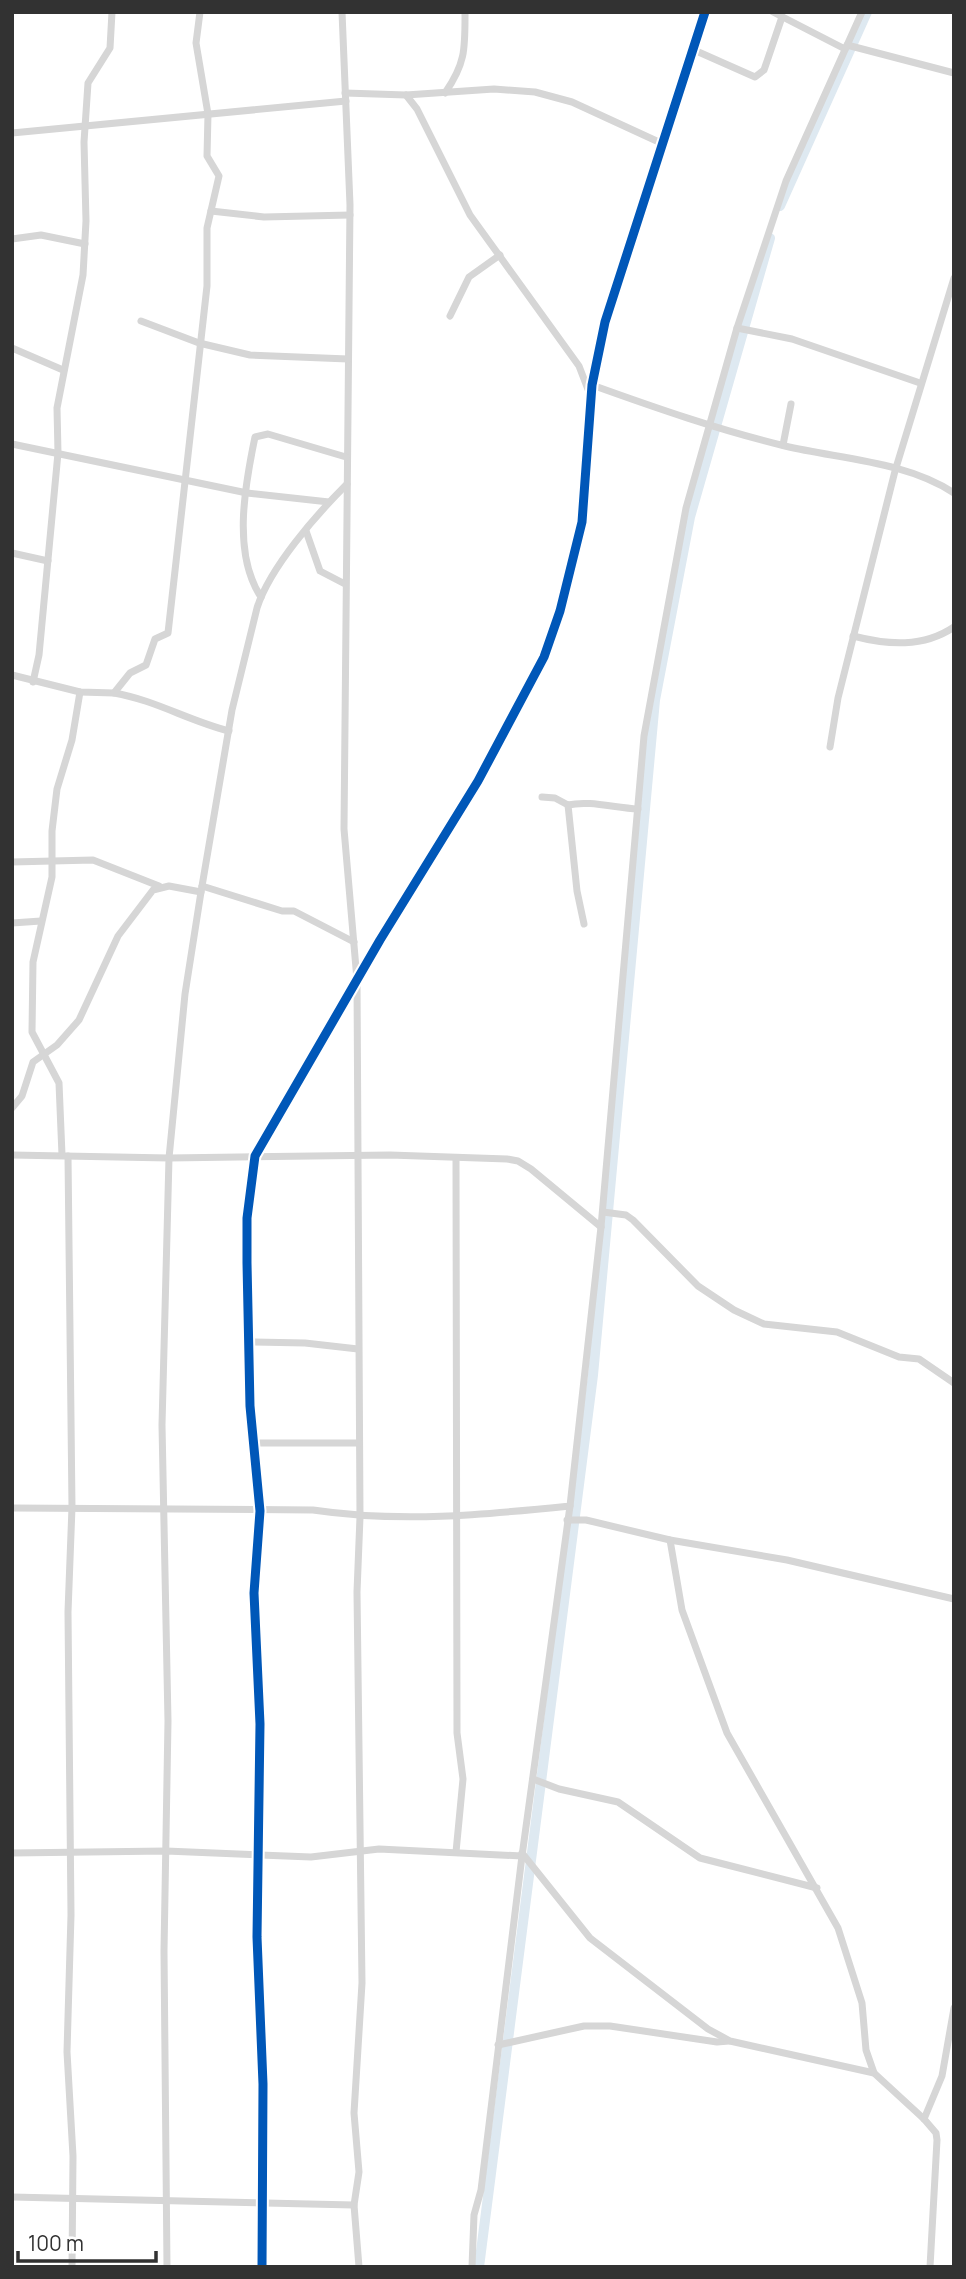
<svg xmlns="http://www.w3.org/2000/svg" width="966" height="2279" font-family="Manrope,sans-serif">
	<rect width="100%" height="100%" fill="#fff"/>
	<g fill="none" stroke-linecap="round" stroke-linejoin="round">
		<g stroke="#dee9f1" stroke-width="10">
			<polyline points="780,206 867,12"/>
			<polyline points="479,2267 593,1375 655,700 690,517 770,238"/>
		</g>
		<g stroke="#d6d6d6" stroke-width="7">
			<polyline points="342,12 350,205 344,829 357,980 360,1517 357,1592 362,1983 354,2113 359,2172 354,2205 359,2267"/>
			<polyline points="773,12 845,49"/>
			<polyline points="847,45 954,73"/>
			<polyline points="694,50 755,77 764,70 782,17"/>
			<polyline points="345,93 406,95 494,89 535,92 572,102 661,143"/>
			<path d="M445,93C466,63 465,48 465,12"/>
			<polyline points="406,95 417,109 470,215 579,366 589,392"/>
			<polyline points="12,133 346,101"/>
			<polyline points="211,211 264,217 350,215"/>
			<polyline points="12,239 41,235 85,244"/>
			<polyline points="450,316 469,277 500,255"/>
			<polyline points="141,321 199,343 250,355 348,359"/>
			<polyline points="737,328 792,339 920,383"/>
			<polyline points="12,348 63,370"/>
			<path d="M592,385C656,408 719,430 785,446C840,459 905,461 954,493"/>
			<polyline points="12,444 247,493 329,502"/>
			<polyline points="783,445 791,404"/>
			<polyline points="306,531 320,571 345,584"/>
			<polyline points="12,553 48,561"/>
			<path d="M261,597C232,554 245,485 255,437L268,434L346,457"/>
			<path d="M853,636C888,645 923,648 954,627"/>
			<polyline points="12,675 80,692 114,693 130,673 146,665 155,639 168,633 207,286 207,228 219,176 207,156 208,114 196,43 200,12"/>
			<polyline points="33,682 39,655 58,453 57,408 83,275 86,221 84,142 88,83 110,48 112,12"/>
			<path d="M114,693C155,700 189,721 229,731"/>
			<polyline points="830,747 838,698 895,471 954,278"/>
			<path d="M542,797L555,798L568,805C589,800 615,808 638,809"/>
			<polyline points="568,805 577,891 584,924"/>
			<polyline points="12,862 93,860 159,886"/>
			<polyline points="202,886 282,911 294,911 354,942"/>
			<polyline points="12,923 41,921"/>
			<polyline points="12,1108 22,1096 33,1062 57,1045 79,1020 118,936 153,890 169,886 201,892"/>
			<polyline points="12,1155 169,1158 390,1155 507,1159 518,1161 531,1169 601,1227"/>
			<polyline points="62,1155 59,1083 32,1032 33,962 52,877 52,831 57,789 72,740 80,692"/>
			<polyline points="68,1156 72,1507 68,1612 71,1915 67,2052 73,2156 72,2267"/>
			<polyline points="456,1158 457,1733 463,1779 456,1852"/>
			<polyline points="603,1212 626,1215 633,1220 698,1286 734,1310 764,1324 837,1332 899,1357 919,1359 954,1383"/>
			<polyline points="250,1342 305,1343 358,1349"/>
			<polyline points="254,1443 359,1443"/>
			<path d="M12,1508L313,1510C400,1523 482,1515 570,1506L601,1227L644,736L686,508L737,328L786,181L862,12"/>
			<polyline points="567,1520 586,1520 670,1540 787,1560 954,1599"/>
			<polyline points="670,1540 682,1610 727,1733 838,1928 862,2003 866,2050 874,2073"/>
			<polyline points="533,1779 559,1789 618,1802 700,1858 817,1888"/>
			<polyline points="12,1853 166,1851 311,1857 379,1849 522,1856"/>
			<polyline points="522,1853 590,1938 708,2029 730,2041 874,2073 924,2119 936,2133 937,2140 930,2267"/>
			<polyline points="498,2045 584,2026 610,2026 717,2042 729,2041"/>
			<polyline points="924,2119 942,2076 954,2008"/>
			<polyline points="12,2197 354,2205"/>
			<path d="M167,2267L164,1951L168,1721L162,1425L169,1158L185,994L201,892L232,710L257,608C270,567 317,514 347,484"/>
			<polyline points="262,2267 263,2084 257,1937 260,1724 254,1593 260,1511 250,1406 247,1263 247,1218 255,1156 380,940 478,781 544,657 560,611 582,522 592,385 605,322 705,12"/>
			<polyline points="472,2267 474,2215 481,2190 522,1856 570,1506"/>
		</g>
		<g stroke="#fff" stroke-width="13">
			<polyline id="cycleway" points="262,2267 263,2084 257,1937 260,1724 254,1593 260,1511 250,1406 247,1263 247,1218 255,1156 380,940 478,781 544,657 560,611 582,522 592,385 605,322 705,12"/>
		</g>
		<use href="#cycleway" stroke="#0057b8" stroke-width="9"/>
	</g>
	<rect width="966" height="2279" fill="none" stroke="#323232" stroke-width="28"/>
	<path d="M18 2251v10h138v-10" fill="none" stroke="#323232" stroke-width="3.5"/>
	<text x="28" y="2251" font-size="21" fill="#323232" stroke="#ffffff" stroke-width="5" paint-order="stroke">100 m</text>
</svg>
